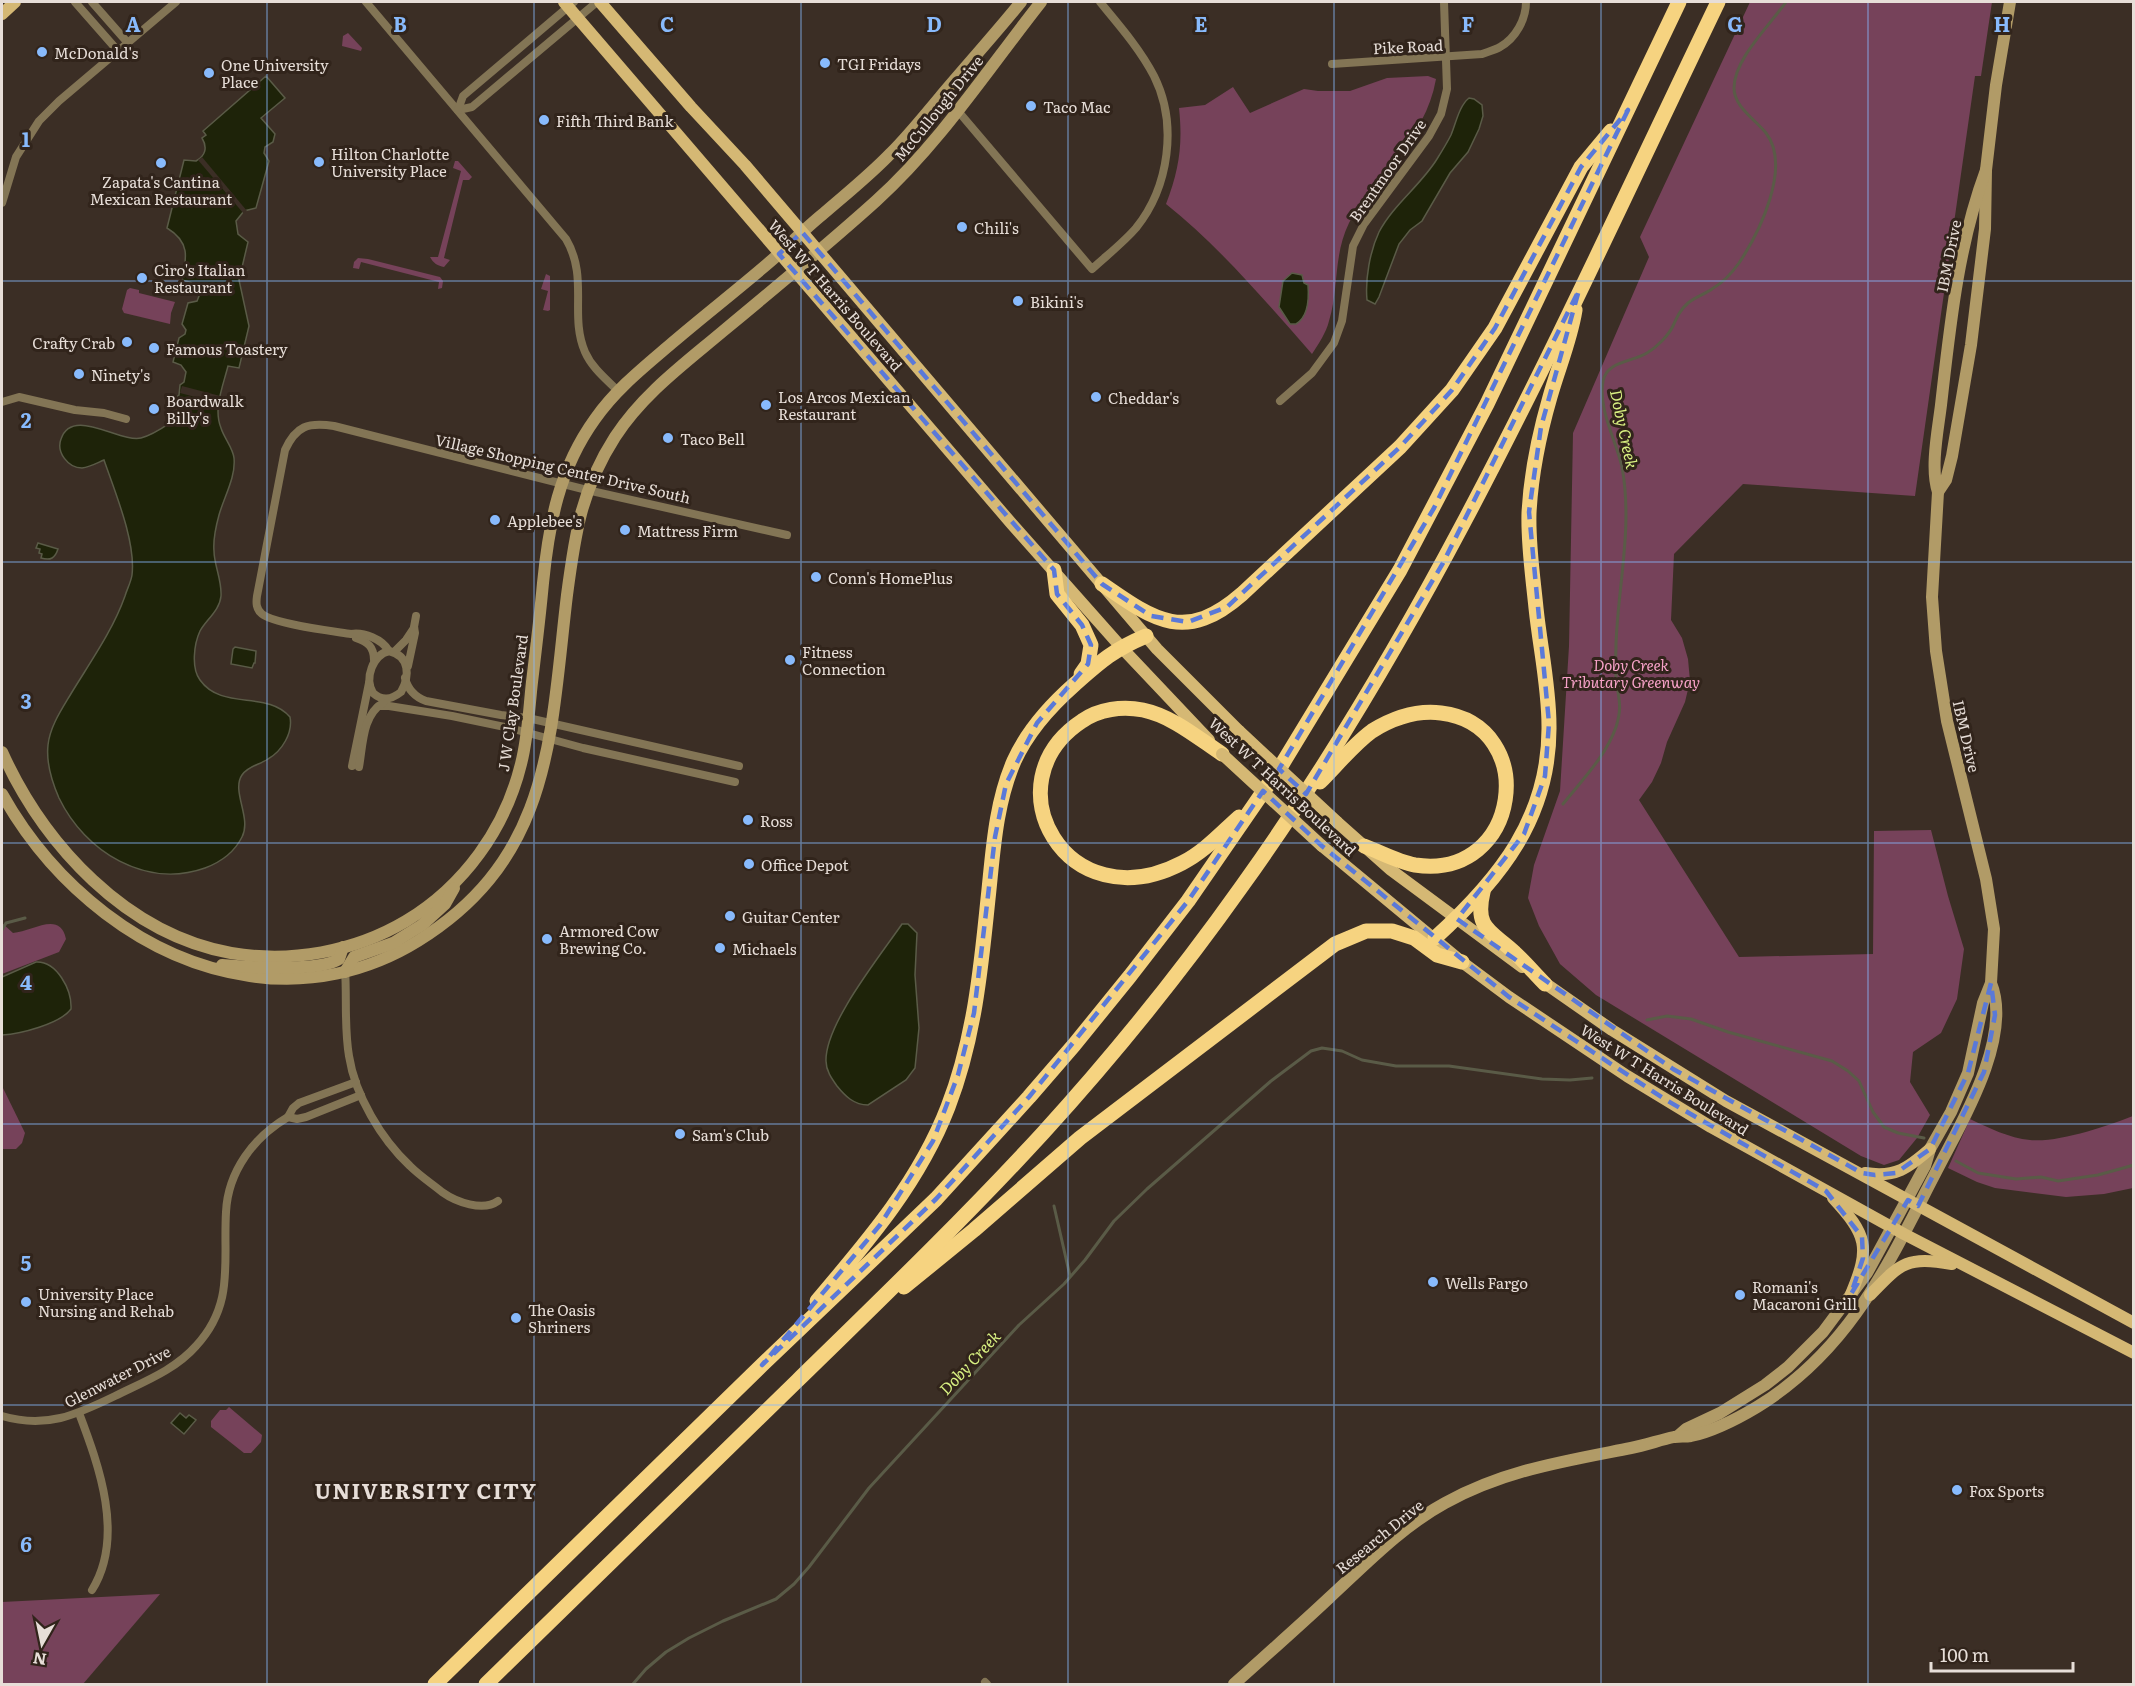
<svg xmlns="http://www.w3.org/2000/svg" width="2135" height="1686" font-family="Literata,serif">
	<rect width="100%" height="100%" fill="#3b2e25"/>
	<g fill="#76425a">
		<polygon points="1750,2 1992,2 1981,76 1975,76 1915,496 1743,484 1674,554 1671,620 1682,638 1688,659 1690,681 1685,702 1667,742 1661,763 1652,782 1639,800 1739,957 1873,954 1874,831 1931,830 1948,896 1964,949 1957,999 1941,1033 1913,1052 1910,1082 1930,1115 1917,1138 1899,1160 1884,1165 1861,1156 1596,995 1560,964 1539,926 1528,898 1534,865 1560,791 1569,646 1573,433 1649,257 1640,237"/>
		<polygon points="348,33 362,48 361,51 342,46 343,36"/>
		<path d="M1428,76L1436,79C1425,142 1375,170 1349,223C1333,256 1339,289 1329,321C1326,333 1319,343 1312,354C1266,302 1220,247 1166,204C1179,170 1183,145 1179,108L1205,105L1233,87L1250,113L1304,89L1318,91H1350L1387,78Z"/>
		<path d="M455,161H458L472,177L469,180H463L444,258L450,260L444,267C438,266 433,263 430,257H438L461,171L453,168Z"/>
		<polygon points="358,258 368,259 440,277 443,281 442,288 438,289 439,282 361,262 359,269 353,268 354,262"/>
		<polygon points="546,274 550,276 550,310 548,311 543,310 548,291 541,289"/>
		<polygon points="130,288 139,290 139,293 175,302 171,313 170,324 124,313 122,309 127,290"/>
		<path d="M2,923L13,933C32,932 60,910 66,939L59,952L2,974Z"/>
		<polygon points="2,1086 25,1133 22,1143 16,1149 2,1149"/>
		<path d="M2133,1116V1188L2104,1194L2066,1197L1995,1188L1977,1182L1948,1168L1970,1119C1989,1128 2009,1138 2030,1140C2058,1143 2107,1126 2133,1116Z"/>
		<polygon points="229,1407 262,1435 261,1442 251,1453 244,1453 211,1427 211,1421 220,1410 226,1410"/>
		<polygon points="160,1594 83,1684 2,1684 2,1602"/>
	</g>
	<g fill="#1e2309" stroke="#5a5b47" stroke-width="1.5">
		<path d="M266,76L285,98L261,118L275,134L273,142L265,147L264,153L269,161L256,208L244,211L236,221L238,234L248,242L239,280L249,326L239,368L228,366C223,386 213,409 221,428C224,438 233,448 234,458C236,477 224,497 219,515C216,526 213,540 214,551C214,565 222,580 221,596C220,610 206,620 200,631C194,644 191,668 200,680C222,711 267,690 290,717C293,733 282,751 268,759C259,765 248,766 242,775C231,791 252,818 242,837C234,853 221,862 205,868C146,889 85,852 59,798C52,782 46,763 48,745C50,726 62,709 72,692C91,661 113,630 125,596C127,589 131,582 132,575C136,542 115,492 104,460C97,463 90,467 82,468C68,468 56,452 61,439C72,406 120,443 141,438C155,435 169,423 181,416L172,400L179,395L180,385L184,382L186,372L181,365L173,362L179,338L185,334L186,330L182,324L188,303L197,301L201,291L196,284L182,280C187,257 190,242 167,228L184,160L196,161C205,156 208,148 202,138L206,135L203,131Z"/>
		<path d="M1469,98L1474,99L1482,105L1483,116L1479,129L1468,152L1450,173L1422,221L1410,230L1399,244L1379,297L1375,304L1367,300C1365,279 1370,251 1379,232C1393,205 1421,185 1437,159C1442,151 1447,143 1451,135C1456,123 1459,106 1469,98Z"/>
		<path d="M1292,273L1302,275L1304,283L1308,285C1309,298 1308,317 1296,324H1290L1279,307L1283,281Z"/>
		<path d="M38,543L58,549C55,558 51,561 41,558L42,554L39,553L40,549L36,548Z"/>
		<polygon points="235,647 256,651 255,663 254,663 252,668 231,664 233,649"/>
		<path d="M902,924H908L917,933L915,975L919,1028L915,1068L906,1080L868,1105C854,1105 845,1096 837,1086C832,1079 826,1071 826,1061C825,1024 880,956 902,924Z"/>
		<path d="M36,962C57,961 72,990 71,1009C60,1024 20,1034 2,1035V977Z"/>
		<polygon points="180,1413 186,1418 189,1415 196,1420 184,1434 171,1423"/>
	</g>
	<g fill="#3b2e25">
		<polygon points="202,157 247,211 244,214 198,160"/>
		<polygon points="182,386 224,397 222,404 180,393"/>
	</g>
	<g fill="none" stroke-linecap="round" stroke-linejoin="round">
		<g stroke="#5a5b47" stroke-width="3">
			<path d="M1563,804C1582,780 1606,756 1616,727C1623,705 1618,698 1616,677C1615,666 1616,655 1616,644C1618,586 1633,526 1622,467C1616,440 1598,410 1603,381C1607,361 1632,362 1647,353C1657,347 1668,336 1673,326C1677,317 1680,310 1688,303C1695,297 1705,294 1712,289C1722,283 1732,273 1739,263C1759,233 1792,167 1766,133C1756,120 1734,107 1734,88C1734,59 1770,25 1786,2"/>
			<polyline points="2,930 6,923 25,918"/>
			<polyline points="1647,1020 1667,1016 1691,1019 1728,1032 1832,1061 1848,1071 1859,1081 1873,1112 1884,1127 1898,1133 1924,1138"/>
			<polyline points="1956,1161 1978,1173 2016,1179 2041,1177 2058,1181 2098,1175 2134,1165"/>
			<polyline points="1054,1206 1070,1276"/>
			<polyline points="633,1684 646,1669 666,1652 689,1638 723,1621 776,1599 794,1584 809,1567 869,1488 1019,1325 1064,1284 1085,1260 1114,1221 1147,1189 1271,1081 1311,1051 1322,1048 1342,1051 1362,1060 1396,1066 1449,1066 1542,1079 1570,1080 1592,1078"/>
		</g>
		<g stroke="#837555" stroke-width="8">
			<polyline points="75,2 118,51"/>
			<polyline points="92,2 128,43"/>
			<path d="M366,2L566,239C589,278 569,315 585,352C592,368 606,379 618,391"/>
			<path d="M1332,64L1482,54C1487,52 1495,50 1500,47C1516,38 1526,19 1526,2"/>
			<polyline points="458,110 472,107 597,2"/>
			<polyline points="458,110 463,96 574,2"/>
			<path d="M958,111L1092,269C1106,256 1123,243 1136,228C1169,187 1178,124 1154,76C1140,49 1119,25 1100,2"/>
			<polyline points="2,203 16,157 39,121 59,101 176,2"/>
			<polyline points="1280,401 1312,373 1334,343 1342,321 1353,246 1364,224 1429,136 1441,114 1447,89 1444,2"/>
			<polyline points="2,402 19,397 75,410 104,413 126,419"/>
			<path d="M356,638C368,642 374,647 374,660"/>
			<path d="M389,651C382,639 364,632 351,634C332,631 274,624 262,614C256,609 256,603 257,596L285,450C296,426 308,422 334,426L587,490L787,535"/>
			<path d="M389,651C410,656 410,676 401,692C391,700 382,701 373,693C364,678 373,655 389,651Z"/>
			<polyline points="394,652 406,640 414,628"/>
			<polyline points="408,666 415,633 414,627 416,616"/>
			<path d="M405,678C408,690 415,697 426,701L501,715L528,718L739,766"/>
			<polyline points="379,706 389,706 452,716 510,728 583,748 735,782"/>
			<polyline points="352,766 369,683"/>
			<path d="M359,767C363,746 362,715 383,703"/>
			<path d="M345,969C347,998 344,1027 349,1056C355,1095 381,1139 410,1166C420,1176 431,1183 442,1192C456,1202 483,1212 498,1201"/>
			<polyline points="356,1082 299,1103 293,1108 288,1117 297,1119 306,1117 361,1095"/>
			<path d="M79,1413C99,1466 125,1537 92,1590"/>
			<path d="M2,1416C46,1429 76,1415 115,1396C143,1382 175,1370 196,1346C235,1304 223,1262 226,1212C228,1171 254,1137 288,1117"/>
			<polyline points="985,1682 987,1684"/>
		</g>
		<g stroke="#b19b67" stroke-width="12">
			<polyline points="1938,492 1946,480 1952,456 1971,345 1985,229 1986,170 1996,85 2010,2"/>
			<path d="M2,752C44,845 126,934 231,953C291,963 354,952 406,921C464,886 505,829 521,764C528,737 529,709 532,682C536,649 540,616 543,583C549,523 559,469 595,419C616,389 644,367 672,343C707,313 745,284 780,253C794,240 808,226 823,214C846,194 870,175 891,153C909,135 924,116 940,97C967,65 995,34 1021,2"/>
			<path d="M2,794C53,885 144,961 250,976C309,985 368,972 418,941C553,857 550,736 567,595C575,534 581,490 615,437C643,394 684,364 722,332C774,289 826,246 876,201C940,143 988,69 1041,2"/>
			<path d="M222,965C246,967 320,972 339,959L343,947"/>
			<polyline points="345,972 354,957 393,943 422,925 445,904 454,888"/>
			<path d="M1678,1436L1686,1429L1720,1413L1765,1385L1788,1367L1823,1332L1867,1273L1925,1166L1930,1149L1951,1112L1968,1073L1983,1003L1991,983L1994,929L1986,879L1947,721L1936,651L1932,597L1938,492C1930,468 1938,430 1941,405C1950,326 1958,245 1986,170"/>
			<path d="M1234,1684C1265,1656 1297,1628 1329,1598C1365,1565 1401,1527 1445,1503C1505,1470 1565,1461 1631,1448C1646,1445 1660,1440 1674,1437C1680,1436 1685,1437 1691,1436C1714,1431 1737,1419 1757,1407C1858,1345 1894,1250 1947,1151C1970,1108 2011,1032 1991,983"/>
		</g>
		<g stroke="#d5b874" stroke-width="12">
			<polyline points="564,2 1011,523 1121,647 1209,740"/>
			<polyline points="600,2 691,107 745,165 1157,649 1239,731"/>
			<polyline points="2,14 15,2"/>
			<polyline points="1337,822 1391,870 1522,967"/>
			<polyline points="1322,846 1462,962 1509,997 1627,1076 1711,1127 1904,1234 2134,1353"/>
			<polyline points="1539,979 1612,1030 1726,1101 2134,1323"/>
			<path d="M1865,1173C1896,1178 1908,1168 1930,1149"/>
			<path d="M1833,1198C1867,1235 1871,1247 1851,1294"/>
			<path d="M1870,1295C1901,1263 1906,1256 1952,1264"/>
		</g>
		<g stroke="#f6d380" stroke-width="15">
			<polyline points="1054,570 1057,594 1082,625 1091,645 1088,664 1081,674"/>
			<path d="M1102,584C1155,621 1186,643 1242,594L1400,447L1452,390L1495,328L1581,167L1611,131"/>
			<path d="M1222,754C1198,738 1172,716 1143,710C1122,706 1099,709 1082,721C988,783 1067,923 1182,863C1204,852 1221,833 1239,817"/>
			<path d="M1320,782C1337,765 1353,745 1372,731C1393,718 1417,710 1441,713C1541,725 1521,881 1415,865C1398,862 1380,852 1364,846"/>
			<path d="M1483,892C1474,930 1492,931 1515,953C1526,963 1535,974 1545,984"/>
			<path d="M1435,938C1500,879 1550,817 1549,726C1549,686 1540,647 1536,608C1533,577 1528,545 1529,513C1531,474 1539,435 1550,397C1558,368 1570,341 1575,310"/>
			<polyline points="904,1287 974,1230 1080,1138 1335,944 1366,931 1392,931 1414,938 1437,955 1462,962"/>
			<path d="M817,1301C868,1241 919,1182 948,1107C974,1040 981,969 988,899C993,853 995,805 1014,761C1028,730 1050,706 1075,684C1101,661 1113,650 1146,636"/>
			<polyline points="435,1684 762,1365 936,1199 1029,1097 1074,1045 1130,976 1188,901 1281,766 1400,570 1487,404 1679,2"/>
			<path d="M486,1684C590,1583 693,1482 797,1381C880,1300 964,1219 1043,1133C1114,1055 1181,972 1242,886C1438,613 1573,303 1718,2"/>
		</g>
		<g stroke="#d5b874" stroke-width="12">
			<polyline points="1239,731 1337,822"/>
			<polyline points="1222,754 1322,846"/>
		</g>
	</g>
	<path fill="none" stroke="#5a79d8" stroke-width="4.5" stroke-dasharray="12 8" stroke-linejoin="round" d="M1628,110L1434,508L1279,769L1306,794L1443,563L1579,290L1541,427L1529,512L1549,723L1545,776L1524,834L1457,919L1673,1069L1862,1173L1875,1175L1896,1173L1930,1149L1968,1073L1991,983L1995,1015L1984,1072L1918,1206L1908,1200L1851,1294L1863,1258L1862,1237L1826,1191L1666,1100L1509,997L1322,846L1263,791L1188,901L1029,1097L936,1199L762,1365L880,1225L933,1141L958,1075L974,1013L995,837L1006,784L1037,723L1088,664L1091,645L1082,625L1057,594L1054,570L779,254L802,232L1102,584L1151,616L1188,622L1227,607L1400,447L1452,390L1495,328L1581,167Z"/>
	<path fill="none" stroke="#88bafc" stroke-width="1.5" stroke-opacity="0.55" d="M267,2V1684M534,2V1684M801,2V1684M1068,2V1684M1334,2V1684M1601,2V1684M1868,2V1684M2,281H2134M2,562H2134M2,843H2134M2,1124H2134M2,1405H2134"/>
	<g fill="#88bafc" stroke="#31241b" stroke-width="2">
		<circle cx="42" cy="52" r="6"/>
		<circle cx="825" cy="63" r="6"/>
		<circle cx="209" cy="73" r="6"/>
		<circle cx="1031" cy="106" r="6"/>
		<circle cx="544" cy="120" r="6"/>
		<circle cx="319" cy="162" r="6"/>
		<circle cx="161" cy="163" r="6"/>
		<circle cx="962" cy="227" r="6"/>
		<circle cx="142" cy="278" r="6"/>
		<circle cx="1018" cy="301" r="6"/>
		<circle cx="127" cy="342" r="6"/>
		<circle cx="154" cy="348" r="6"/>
		<circle cx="79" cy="374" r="6"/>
		<circle cx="1096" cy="397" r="6"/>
		<circle cx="766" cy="405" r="6"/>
		<circle cx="154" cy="409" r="6"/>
		<circle cx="668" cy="438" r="6"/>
		<circle cx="495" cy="520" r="6"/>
		<circle cx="625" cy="530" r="6"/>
		<circle cx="816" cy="577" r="6"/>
		<circle cx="790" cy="660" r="6"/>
		<circle cx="748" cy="820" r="6"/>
		<circle cx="749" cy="864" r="6"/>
		<circle cx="730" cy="916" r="6"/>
		<circle cx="547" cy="939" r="6"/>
		<circle cx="720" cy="948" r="6"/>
		<circle cx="680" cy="1134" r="6"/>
		<circle cx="1433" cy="1282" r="6"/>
		<circle cx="1740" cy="1295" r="6"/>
		<circle cx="26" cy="1302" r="6"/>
		<circle cx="516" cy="1318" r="6"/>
		<circle cx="1957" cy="1490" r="6"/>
	</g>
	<g text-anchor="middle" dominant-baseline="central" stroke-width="6" stroke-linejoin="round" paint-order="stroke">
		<g font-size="15" fill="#e7ded8" stroke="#31241b">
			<text transform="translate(1408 46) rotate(-3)">Pike Road</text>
			<text transform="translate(938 108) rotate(-51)">McCullough Drive</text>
			<text transform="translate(1387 170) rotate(-55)">Brentmoor Drive</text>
			<text transform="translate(1948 256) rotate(-79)">IBM Drive</text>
			<text transform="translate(836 295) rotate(49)">West W T Harris Boulevard</text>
			<text transform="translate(563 468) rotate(13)">Village Shopping Center Drive South</text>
			<text transform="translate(512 703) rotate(-82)">J W Clay Boulevard</text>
			<text transform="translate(1967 736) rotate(77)">IBM Drive</text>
			<text transform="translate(1283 786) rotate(43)">West W T Harris Boulevard</text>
			<text transform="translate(1665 1079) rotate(32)">West W T Harris Boulevard</text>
			<text transform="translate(117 1376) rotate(-27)">Glenwater Drive</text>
			<text transform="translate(1379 1536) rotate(-39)">Research Drive</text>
		</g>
		<g font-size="15" fill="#e7ded8" stroke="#31241b" text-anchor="start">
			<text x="54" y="52">McDonald's</text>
			<text x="837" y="63">TGI Fridays</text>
			<text x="221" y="64">One University<tspan x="221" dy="17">Place</tspan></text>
			<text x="1043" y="106">Taco Mac</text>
			<text x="556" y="120">Fifth Third Bank</text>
			<text x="331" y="153">Hilton Charlotte<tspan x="331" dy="17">University Place</tspan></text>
			<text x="161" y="181" text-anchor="middle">Zapata's Cantina<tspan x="161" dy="17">Mexican Restaurant</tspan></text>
			<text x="974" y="227">Chili's</text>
			<text x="154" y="269">Ciro's Italian<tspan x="154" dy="17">Restaurant</tspan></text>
			<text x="1030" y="301">Bikini's</text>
			<text x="115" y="342" text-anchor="end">Crafty Crab</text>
			<text x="166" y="348">Famous Toastery</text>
			<text x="91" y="374">Ninety's</text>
			<text x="778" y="396">Los Arcos Mexican<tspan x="778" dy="17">Restaurant</tspan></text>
			<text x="1108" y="397">Cheddar's</text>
			<text x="166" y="400">Boardwalk<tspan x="166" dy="17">Billy's</tspan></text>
			<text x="680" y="438">Taco Bell</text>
			<text x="507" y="520">Applebee's</text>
			<text x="637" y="530">Mattress Firm</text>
			<text x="828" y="577">Conn's HomePlus</text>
			<text x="802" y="651">Fitness<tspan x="802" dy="17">Connection</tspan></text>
			<text x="760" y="820">Ross</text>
			<text x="761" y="864">Office Depot</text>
			<text x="742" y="916">Guitar Center</text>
			<text x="559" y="930">Armored Cow<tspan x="559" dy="17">Brewing Co.</tspan></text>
			<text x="732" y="948">Michaels</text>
			<text x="692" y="1134">Sam's Club</text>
			<text x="1445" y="1282">Wells Fargo</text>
			<text x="1752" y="1286">Romani's<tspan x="1752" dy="17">Macaroni Grill</tspan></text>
			<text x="38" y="1293">University Place<tspan x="38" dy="17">Nursing and Rehab</tspan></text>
			<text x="528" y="1309">The Oasis<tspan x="528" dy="17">Shriners</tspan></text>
			<text x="1969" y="1490">Fox Sports</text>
		</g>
		<g font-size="15" font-style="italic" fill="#f7a2c8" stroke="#31241b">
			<text x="1631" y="664">Doby Creek<tspan x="1631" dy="17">Tributary Greenway</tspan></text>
		</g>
		<g font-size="16" font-style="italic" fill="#d9f182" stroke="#31241b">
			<text transform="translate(1625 429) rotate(78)">Doby Creek</text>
			<text transform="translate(969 1362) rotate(-47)">Doby Creek</text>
		</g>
		<g font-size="21" font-weight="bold" letter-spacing="1.5" fill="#e7ded8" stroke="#31241b">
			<text x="426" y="1489">UNIVERSITY CITY</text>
		</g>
	</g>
	<g font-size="20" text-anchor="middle" font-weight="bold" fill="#88bafc" stroke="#31241b" stroke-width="6" stroke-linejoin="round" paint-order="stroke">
		<text x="133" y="32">A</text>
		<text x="400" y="32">B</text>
		<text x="667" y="32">C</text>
		<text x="934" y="32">D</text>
		<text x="1201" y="32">E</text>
		<text x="1468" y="32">F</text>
		<text x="1735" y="32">G</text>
		<text x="2002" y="32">H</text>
		<text x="26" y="147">1</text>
		<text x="26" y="428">2</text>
		<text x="26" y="709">3</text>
		<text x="26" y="990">4</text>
		<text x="26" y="1271">5</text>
		<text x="26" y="1552">6</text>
	</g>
	<rect width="2135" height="1686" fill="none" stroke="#e7ded8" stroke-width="6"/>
	<g transform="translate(42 1644) rotate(189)" stroke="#31241b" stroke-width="4.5" paint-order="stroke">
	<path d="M0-4.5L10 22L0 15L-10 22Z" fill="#e7ded8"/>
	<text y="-9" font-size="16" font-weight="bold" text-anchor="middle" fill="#e7ded8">N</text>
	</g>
	<path d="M1931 1662v9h142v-9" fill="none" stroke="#e7ded8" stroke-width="3"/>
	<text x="1940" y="1662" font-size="18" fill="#e7ded8" stroke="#31241b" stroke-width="4.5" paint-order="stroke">100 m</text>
</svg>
